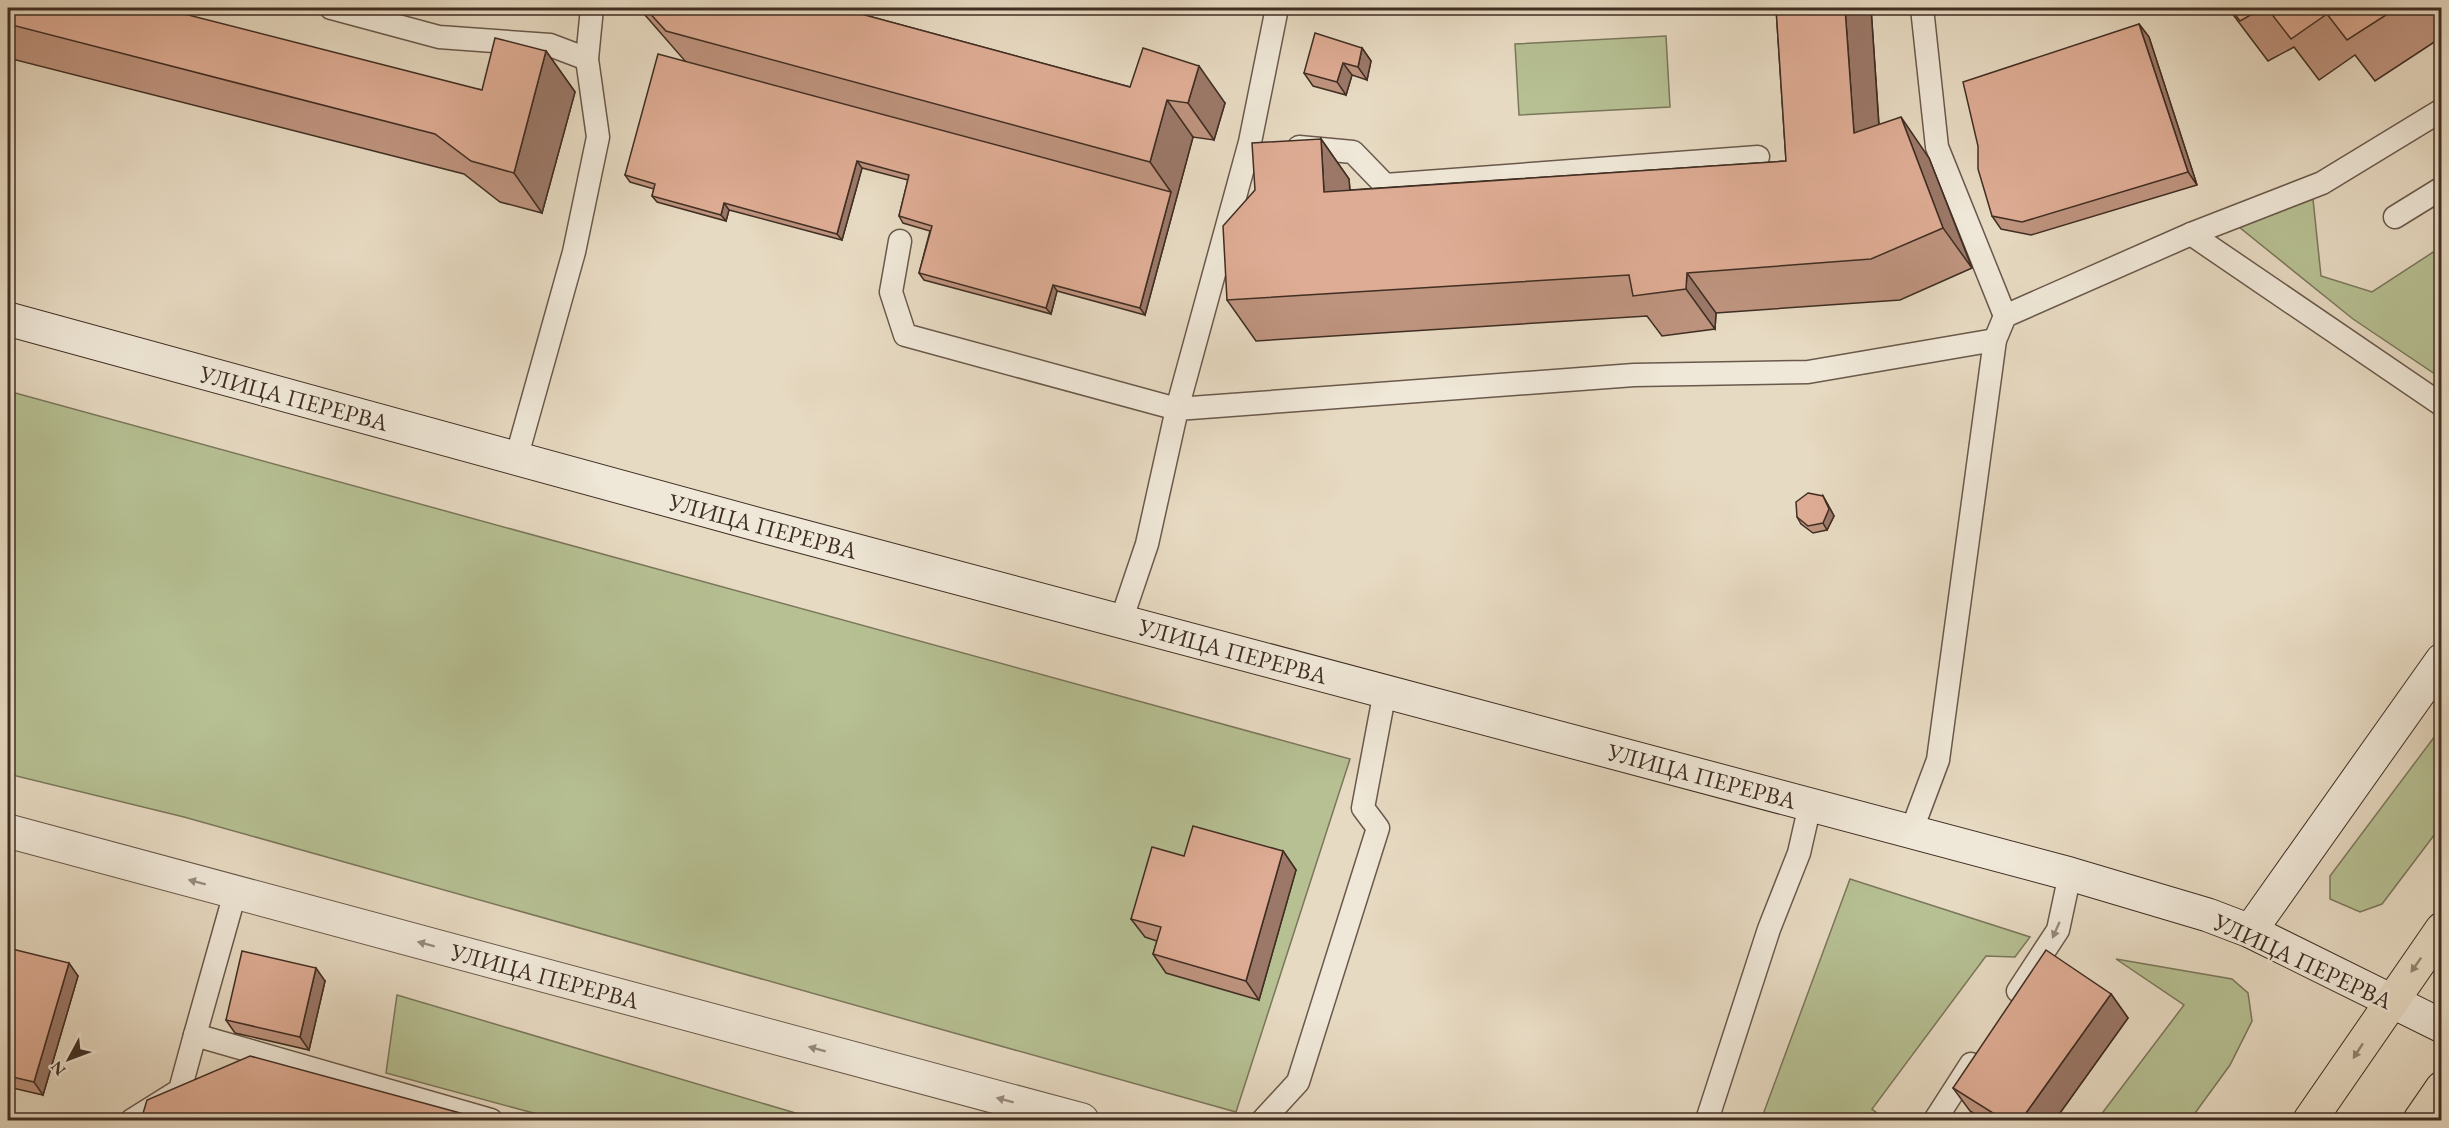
<svg xmlns="http://www.w3.org/2000/svg" width="2449" height="1128" font-family="'EB Garamond',serif">
	<rect width="100%" height="100%" fill="#e7dac2"/>
	<filter id="stains"><feTurbulence type="fractalNoise" baseFrequency=".00333" numOctaves="4"/><feColorMatrix values="0 0 0 0 .2 0 0 0 0 .09 0 0 0 0 .02 0 0 0 .5 -.17"/></filter>
	<radialGradient id="worn" r=".72"><stop offset=".6" stop-color="#630" stop-opacity="0"/><stop offset="1" stop-color="#630" stop-opacity=".3"/></radialGradient>
	<g fill="#b6c093" stroke="#7b775b" stroke-width="1.5">
		<polygon points="1666,36 1670,107 1519,115 1515,44"/>
		<polygon points="2313,199 2321,276 2372,292 2441,247 2441,378 2353,319 2239,227"/>
		<polygon points="8,391 1350,759 1236,1112 184,817 8,774"/>
		<polygon points="2441,728 2441,826 2382,904 2360,912 2330,899 2330,876"/>
		<polygon points="1850,879 2030,937 2015,957 1986,956 1872,1109 1886,1120 1761,1120"/>
		<polygon points="2116,959 2232,979 2248,993 2252,1021 2230,1065 2190,1120 2097,1120 2184,1005"/>
		<polygon points="397,995 819,1120 559,1120 386,1073"/>
	</g>
	<g fill="none" stroke-linecap="round" stroke-linejoin="round">
		<g stroke="#6a594b" stroke-width="25">
			<g id="lane">
				<polyline points="331,8 439,37 550,45 587,59"/>
				<polyline points="1922,8 1937,147 2005,316"/>
				<polyline points="1299,147 1353,152 1385,185 1758,157"/>
				<polyline points="2395,217 2442,188"/>
				<polyline points="2191,234 2442,405"/>
				<polyline points="900,241 891,292 905,335 1177,409 1250,142 1277,8"/>
				<polyline points="516,459 574,252 598,137 587,59 592,8"/>
				<polyline points="1121,621 1147,544 1177,409 1634,375 1808,372 1995,340"/>
				<polyline points="1911,832 1938,760 1995,340 2005,316 2191,234 2322,183 2442,110"/>
				<polyline points="235,893 195,1035 491,1120"/>
				<polyline points="2018,991 2058,930 2070,874"/>
				<polyline points="132,1120 180,1090 195,1035"/>
				<polyline points="1263,1120 1298,1082 1378,828 1363,808 1385,691"/>
				<polyline points="1707,1120 1769,929 1799,853 1810,805"/>
				<polyline points="1935,1120 1971,1064"/>
			</g>
		</g>
		<g stroke="#6a594b" stroke-width="35">
			<polyline id="street" points="8,831 1082,1120"/>
		</g>
		<g stroke="#402e23" stroke-width="35">
			<g id="secondary">
				<polyline points="8,319 767,527 2070,874 2208,915 2250,931 2442,1026"/>
				<polyline points="2250,931 2442,660"/>
			</g>
		</g>
		<g stroke="#402e23" stroke-width="35">
			<g id="primary">
				<polyline points="2310,1120 2442,929"/>
				<polyline points="2420,1120 2442,1088"/>
			</g>
		</g>
		<use href="#lane" stroke="#efe7d7" stroke-width="22"/>
		<use href="#street" stroke="#efe7d7" stroke-width="33"/>
		<use href="#secondary" stroke="#efe7d7" stroke-width="33"/>
		<use href="#primary" stroke="#e7dac2" stroke-width="33"/>
	</g>
	<g fill="#bf947f" stroke="#402e23" stroke-width="1.5">
		<polygon points="8,8 482,90 546,51 575,92 542,213 500,202 464,174 8,58"/>
		<polygon points="639,8 839,8 1130,87 1225,103 1214,140 1193,137 1145,315 1057,291 1051,314 924,280 919,273 930,231 903,223 899,216 908,180 862,168 842,240 729,210 726,221 657,202 652,196 654,189 630,182 625,175 686,62 645,15"/>
		<polygon points="1776,8 1871,8 1879,124 1929,158 1972,268 1900,300 1716,313 1715,329 1662,336 1647,316 1256,341 1227,300 1321,139 1349,179 1350,190 1786,161"/>
		<polygon points="2228,8 2442,8 2442,37 2375,81 2355,55 2319,80 2294,47 2268,61"/>
		<polygon points="2139,24 2149,37 2197,185 2031,235 2001,229 1992,216"/>
		<polygon points="1362,48 1371,61 1367,80 1352,75 1346,95 1313,86 1304,73"/>
		<polygon points="1823,496 1827,503 1834,516 1827,530 1813,533 1801,524 1797,517"/>
		<polygon points="1283,851 1296,870 1259,1000 1166,973 1153,954 1157,941 1145,937 1131,919 1184,856"/>
		<polygon points="8,948 78,976 43,1095 8,1087"/>
		<polygon points="325,981 309,1050 235,1033 226,1020"/>
		<polygon points="2111,994 2128,1018 2055,1120 1984,1120 1970,1111 1953,1088"/>
	</g>
	<g fill="#9b7868" stroke="#402e23" stroke-width="1.5">
		<polygon points="1845,8 1871,8 1882,173 1854,133"/>
		<polygon points="2139,24 2149,37 2197,185 2188,172"/>
		<polygon points="1362,48 1371,61 1367,80 1358,67"/>
		<polygon points="546,51 575,92 542,213 514,173"/>
		<polygon points="1343,63 1352,75 1346,95 1337,82"/>
		<polygon points="1199,66 1225,103 1214,140 1188,103"/>
		<polygon points="1167,100 1193,137 1145,315 1140,308 1171,192 1150,162"/>
		<polygon points="1901,117 1929,158 1972,268 1943,228"/>
		<polygon points="1321,139 1349,179 1353,232 1324,192"/>
		<polygon points="857,161 862,168 842,240 837,234"/>
		<polygon points="724,203 729,210 726,221 721,215"/>
		<polygon points="1687,273 1716,313 1715,329 1686,289"/>
		<polygon points="1053,285 1057,291 1051,314 1046,308"/>
		<polygon points="1823,496 1827,503 1834,516 1827,530 1823,523"/>
		<polygon points="1283,851 1296,870 1259,1000 1246,981"/>
		<polygon points="69,963 78,976 43,1095 34,1082"/>
		<polygon points="316,968 325,981 309,1050 300,1037"/>
		<polygon points="2111,994 2128,1018 2055,1120 2021,1120"/>
	</g>
	<g fill="#deac94" stroke="#402e23" stroke-width="1.5">
		<polygon points="8,8 161,8 482,90 495,38 546,51 514,173 471,161 435,134 8,24"/>
		<polygon points="645,8 839,8 1130,87 1143,48 1199,66 1188,103 1167,100 1150,162 666,31"/>
		<polygon points="1776,8 1845,8 1854,133 1901,117 1943,228 1871,259 1687,273 1686,289 1633,296 1629,275 1227,300 1223,226 1255,190 1252,143 1321,139 1324,192 1786,161"/>
		<polygon points="2230,8 2263,8 2240,21"/>
		<polygon points="2267,8 2397,8 2347,40 2327,14 2291,39"/>
		<polygon points="2139,24 2188,172 2022,222 1992,216 1978,169 1978,146 1963,82"/>
		<polygon points="1315,33 1362,48 1358,67 1343,63 1337,82 1304,73"/>
		<polygon points="658,54 1171,192 1140,308 1053,285 1046,308 919,273 932,226 899,216 909,175 857,161 837,234 724,203 721,215 652,196 655,184 625,175"/>
		<polygon points="1808,493 1823,496 1829,509 1823,523 1808,526 1797,517 1796,502"/>
		<polygon points="1193,826 1283,851 1246,981 1153,954 1161,927 1131,919 1152,847 1184,856"/>
		<polygon points="8,948 69,963 34,1082 8,1076"/>
		<polygon points="2046,950 2111,994 2021,1120 2004,1120 1953,1088"/>
		<polygon points="242,951 316,968 300,1037 226,1020"/>
		<polygon points="250,1056 486,1120 141,1120 147,1100"/>
	</g>
	<defs><path id="oneway-solid" d="M-6-.8H1V-3.2L6.5 0L1 3.2V.8H-6Z" transform="scale(1.5)"/></defs>
	<g fill="#988a7d">
		<use href="#oneway-solid" transform="translate(197 882) rotate(-165)"/>
		<use href="#oneway-solid" transform="translate(2056 930) rotate(114)"/>
		<use href="#oneway-solid" transform="translate(426 944) rotate(-165)"/>
		<use href="#oneway-solid" transform="translate(817 1049) rotate(-165)"/>
		<use href="#oneway-solid" transform="translate(1005 1100) rotate(-165)"/>
	</g>
	<g fill="#948472">
		<use href="#oneway-solid" transform="translate(2416 965) rotate(125)"/>
		<use href="#oneway-solid" transform="translate(2358 1051) rotate(123)"/>
	</g>
	<g text-anchor="middle" dominant-baseline="central" stroke-width="4.5" stroke-linejoin="round" paint-order="stroke">
		<g font-size="24" fill="#402e23" stroke="#efe7d7">
			<text transform="translate(294 398) rotate(15)">УЛИЦА ПЕРЕРВА</text>
			<text transform="translate(763 526) rotate(15)">УЛИЦА ПЕРЕРВА</text>
			<text transform="translate(1233 651) rotate(15)">УЛИЦА ПЕРЕРВА</text>
			<text transform="translate(1702 776) rotate(15)">УЛИЦА ПЕРЕРВА</text>
			<text transform="translate(2303 961) rotate(25)">УЛИЦА ПЕРЕРВА</text>
			<text transform="translate(545 976) rotate(15)">УЛИЦА ПЕРЕРВА</text>
		</g>
	</g>
	<rect width="2449" height="1128" fill="none" stroke="#e7dac2" stroke-width="30"/>
	<rect x="9" y="9" width="2431" height="1110" fill="none" stroke="#402e23" stroke-width="3"/>
	<rect x="15" y="15" width="2419" height="1098" fill="none" stroke="#402e23" stroke-width="1.5"/>
	<g transform="translate(69 1059) rotate(229)" stroke="#efe7d7" stroke-width="4.5" paint-order="stroke">
	<path d="M0-4.5L10 22L0 15L-10 22Z" fill="#402e23"/>
	<text y="-9" font-size="16" font-weight="bold" text-anchor="middle" fill="#402e23">N</text>
	</g>
	<rect width="100%" height="100%" filter="url(#stains)"/>
	<rect width="100%" height="100%" fill="url(#worn)"/>
</svg>
